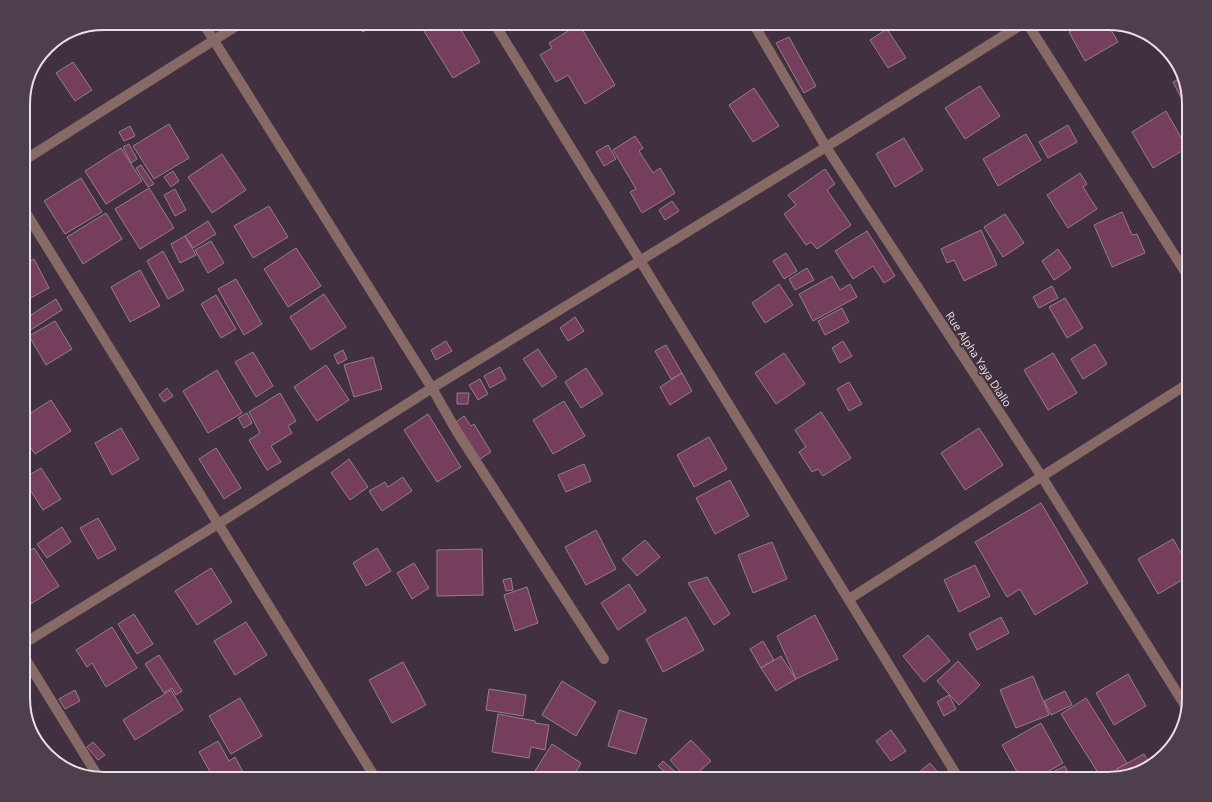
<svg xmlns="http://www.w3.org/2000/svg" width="1212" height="802" font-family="'Open Sans',sans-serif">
	<rect width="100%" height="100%" fill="#413140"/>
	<g fill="#753e5c" stroke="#957e8a">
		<polygon points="358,23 377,23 363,32"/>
		<polygon points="419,23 457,23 480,62 453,78"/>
		<polygon points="1086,23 1107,23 1118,42 1085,61 1069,32"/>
		<polygon points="579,24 615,85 585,104 568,75 556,82 540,55 552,48 549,43"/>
		<polygon points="887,29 906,58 888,68 870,40"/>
		<polygon points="789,37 816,86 804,93 776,43"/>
		<polygon points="73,62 92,90 75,101 56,73"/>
		<polygon points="1183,77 1189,104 1189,113 1173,82"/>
		<polygon points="980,86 1000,116 965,139 945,108"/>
		<polygon points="754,88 779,126 753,142 729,105"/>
		<polygon points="1166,111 1187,148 1153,168 1132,132"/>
		<polygon points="169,124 189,158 154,179 133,146"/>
		<polygon points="1068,125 1077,142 1048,158 1039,142"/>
		<polygon points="130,126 135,136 124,141 119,132"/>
		<polygon points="1026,134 1041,160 998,186 983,159"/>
		<polygon points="635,136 643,148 639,151 653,173 660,168 675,193 642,213 630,192 636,189 613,150"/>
		<polygon points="904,138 923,170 895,187 876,154"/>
		<polygon points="129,144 137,159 131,163 123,147"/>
		<polygon points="608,145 616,159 604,166 596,152"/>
		<polygon points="121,148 142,181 106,204 85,171"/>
		<polygon points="222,154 246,190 212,213 188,177"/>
		<polygon points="141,165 154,184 148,187 136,168"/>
		<polygon points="825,169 835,184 827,190 851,225 817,249 811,242 806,245 784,214 796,205 788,195"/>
		<polygon points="173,171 179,181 171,187 164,177"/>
		<polygon points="1080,173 1087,184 1083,187 1097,209 1068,228 1047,195"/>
		<polygon points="81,178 102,212 65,234 44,201"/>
		<polygon points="149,188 174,228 140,249 115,209"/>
		<polygon points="175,189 186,210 175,216 164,195"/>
		<polygon points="672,201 679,211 665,220 659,210"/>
		<polygon points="269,206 288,237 253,258 234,226"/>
		<polygon points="1122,212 1132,235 1137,234 1145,253 1112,267 1094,225"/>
		<polygon points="106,213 122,239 83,264 67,237"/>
		<polygon points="1005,214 1024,243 1003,257 984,227"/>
		<polygon points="208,221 216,234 193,248 185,236"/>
		<polygon points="981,230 997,265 964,281 954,260 947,263 941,249"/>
		<polygon points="867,231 895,276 884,283 873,266 853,279 835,251"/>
		<polygon points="185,236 196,255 180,263 171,244"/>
		<polygon points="211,241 224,263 208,273 195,250"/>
		<polygon points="25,247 31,257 23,261 23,248"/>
		<polygon points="296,248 321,286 288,307 264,269"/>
		<polygon points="1058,249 1071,268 1054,280 1042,261"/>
		<polygon points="163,251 184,290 168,299 147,261"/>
		<polygon points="786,253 797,271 784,279 773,261"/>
		<polygon points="34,259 49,288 25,301 23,298 23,265"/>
		<polygon points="807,268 814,280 795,290 789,279"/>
		<polygon points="140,270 160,306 130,322 111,287"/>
		<polygon points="832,276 840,290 850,284 857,297 813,321 799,294"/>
		<polygon points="236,279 262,324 244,335 218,289"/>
		<polygon points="779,284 793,305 765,323 752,303"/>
		<polygon points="1052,286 1058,298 1039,308 1033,297"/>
		<polygon points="324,294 346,327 311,350 290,317"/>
		<polygon points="216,295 236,329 221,338 201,304"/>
		<polygon points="1065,298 1083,328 1067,338 1049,307"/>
		<polygon points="56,299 62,310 24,334 23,320"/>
		<polygon points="842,308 849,322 825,335 818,321"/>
		<polygon points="575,317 584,331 568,341 560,328"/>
		<polygon points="55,321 72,349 46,365 29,336"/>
		<polygon points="446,341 452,351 436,360 431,350"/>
		<polygon points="843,341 852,356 840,363 832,348"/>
		<polygon points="1095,344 1107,364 1083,379 1071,359"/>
		<polygon points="666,345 682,373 671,379 655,351"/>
		<polygon points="538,349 557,377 542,387 523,359"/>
		<polygon points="343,350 347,359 338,364 334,355"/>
		<polygon points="253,352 273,386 256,397 235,362"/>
		<polygon points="784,353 805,384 776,404 755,373"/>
		<polygon points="1053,353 1077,393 1048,410 1024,370"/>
		<polygon points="373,357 382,389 354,397 344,365"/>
		<polygon points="326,365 349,400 317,421 294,387"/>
		<polygon points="500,367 506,379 490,388 484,376"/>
		<polygon points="586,368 603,394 581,408 565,382"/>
		<polygon points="217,370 242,413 208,433 183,391"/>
		<polygon points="682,373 692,391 670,405 660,387"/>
		<polygon points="480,379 488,394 478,400 469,385"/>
		<polygon points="849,382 862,404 849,411 837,389"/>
		<polygon points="167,388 173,396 164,402 159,395"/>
		<polygon points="280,393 296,421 288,426 292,433 271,446 281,462 267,470 249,440 260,433 249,412"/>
		<polygon points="457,393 469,393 468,404 457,404"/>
		<polygon points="51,400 71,431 35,454 23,437 23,418"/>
		<polygon points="564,401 585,436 553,454 533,420"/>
		<polygon points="821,412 851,458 823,476 818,469 812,472 799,452 806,447 795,430"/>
		<polygon points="247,413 252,423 244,428 238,418"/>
		<polygon points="428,414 461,467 437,482 404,430"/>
		<polygon points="464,416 471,426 474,424 491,452 480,459 456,422"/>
		<polygon points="121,428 139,459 112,475 95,443"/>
		<polygon points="979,428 1003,465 965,490 941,453"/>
		<polygon points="709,437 727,469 694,487 677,455"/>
		<polygon points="216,448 241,488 224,499 199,459"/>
		<polygon points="349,459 368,487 350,500 331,473"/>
		<polygon points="584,464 591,481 566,492 558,475"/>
		<polygon points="41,468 61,499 43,510 23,479"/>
		<polygon points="403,477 412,491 382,511 369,491 385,482 388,487"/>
		<polygon points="730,480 749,516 715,534 696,498"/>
		<polygon points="1041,503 1088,583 1035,615 1020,589 1007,597 975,542"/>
		<polygon points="98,518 116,549 98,559 80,528"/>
		<polygon points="62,527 71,542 47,558 37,544"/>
		<polygon points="596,530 616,569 586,585 565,547"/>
		<polygon points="1173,539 1189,567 1189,576 1158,594 1138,559"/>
		<polygon points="645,540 660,557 637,576 622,559"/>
		<polygon points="772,542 787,579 753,593 738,555"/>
		<polygon points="34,548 59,586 23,609 23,555"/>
		<polygon points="377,548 391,571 366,586 353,563"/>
		<polygon points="482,549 483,595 437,596 437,550"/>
		<polygon points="414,563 429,588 412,599 397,573"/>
		<polygon points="975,565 990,596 959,612 944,580"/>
		<polygon points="211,568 232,602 197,625 175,591"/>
		<polygon points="707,577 730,614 714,625 688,583"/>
		<polygon points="511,578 513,590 506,591 503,580"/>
		<polygon points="629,584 646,611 618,630 601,603"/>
		<polygon points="527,587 538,623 515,631 504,595"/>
		<polygon points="134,614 153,644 137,654 118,624"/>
		<polygon points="815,615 838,659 796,679 777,636"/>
		<polygon points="686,617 704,650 663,672 646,639"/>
		<polygon points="1001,617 1009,633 977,650 969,634"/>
		<polygon points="246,622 267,655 235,675 214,641"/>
		<polygon points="112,627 137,668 106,687 92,663 87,667 76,650"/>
		<polygon points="928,635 950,661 924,682 903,656"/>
		<polygon points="1189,637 1189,647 1185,639"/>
		<polygon points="763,641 774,660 761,668 750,649"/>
		<polygon points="159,655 182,691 176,695 172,688 164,693 145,664"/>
		<polygon points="781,656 796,679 776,691 761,668"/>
		<polygon points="958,661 980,685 959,705 937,681"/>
		<polygon points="403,662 426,705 392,723 369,680"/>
		<polygon points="1128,674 1146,706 1114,725 1096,693"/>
		<polygon points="1033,676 1049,715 1016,728 1000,690"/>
		<polygon points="562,681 596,702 576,736 542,715"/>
		<polygon points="489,689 526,695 523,716 486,710"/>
		<polygon points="75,690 80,701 65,709 59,699"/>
		<polygon points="171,690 183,710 135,740 123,720"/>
		<polygon points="1065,691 1072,705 1051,715 1044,701"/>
		<polygon points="949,695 956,709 944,716 937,702"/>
		<polygon points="240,698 262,736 231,754 209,716"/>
		<polygon points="1086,698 1127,763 1102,779 1061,714"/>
		<polygon points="619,710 647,719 636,754 608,746"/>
		<polygon points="498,714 535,721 535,723 549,725 545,750 531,747 529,758 492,752"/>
		<polygon points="1041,723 1063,763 1035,779 1021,779 1002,745"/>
		<polygon points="891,730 906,751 891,761 876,741"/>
		<polygon points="691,740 711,761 691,779 687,779 670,760"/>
		<polygon points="218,741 229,761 235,757 243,772 230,779 214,779 199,752"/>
		<polygon points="93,742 105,755 98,760 87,747"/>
		<polygon points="552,744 581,763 572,779 530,779"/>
		<polygon points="1144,754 1150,764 1132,773 1121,776 1117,769"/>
		<polygon points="663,761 678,774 677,779 673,779 658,766"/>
		<polygon points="930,763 940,775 936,779 911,779"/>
		<polygon points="1065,766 1071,779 1038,779"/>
	</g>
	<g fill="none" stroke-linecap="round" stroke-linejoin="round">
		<g stroke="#876a65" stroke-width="10">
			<polyline points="203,23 432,388 457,432 604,659"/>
			<polyline points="494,23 959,779"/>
			<polyline points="753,23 826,147 1042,477 1186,707"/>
			<polyline points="1027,23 1189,278"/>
			<polyline points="23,161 241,23"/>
			<polyline points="23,208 376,779"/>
			<polyline points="849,599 1189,383"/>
			<polyline points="23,644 218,524 432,388 826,147 1024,23"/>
			<polyline points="23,655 99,778"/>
		</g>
	</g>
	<g text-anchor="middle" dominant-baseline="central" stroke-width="4" stroke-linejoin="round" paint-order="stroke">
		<g font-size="11" fill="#e9dfe8" stroke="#413140">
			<text transform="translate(979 359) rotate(57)">Rue Alpha Yaya Diallo</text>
		</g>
	</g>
	<path d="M0 0H1212V802H0ZM104 30H1108A74 74 0 0 1 1182 104V698A74 74 0 0 1 1108 772H104A74 74 0 0 1 30 698V104A74 74 0 0 1 104 30Z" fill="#4e3f4d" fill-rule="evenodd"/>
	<path fill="none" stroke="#e9dfe8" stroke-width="2" d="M104 30H1108A74 74 0 0 1 1182 104V698A74 74 0 0 1 1108 772H104A74 74 0 0 1 30 698V104A74 74 0 0 1 104 30Z"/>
</svg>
